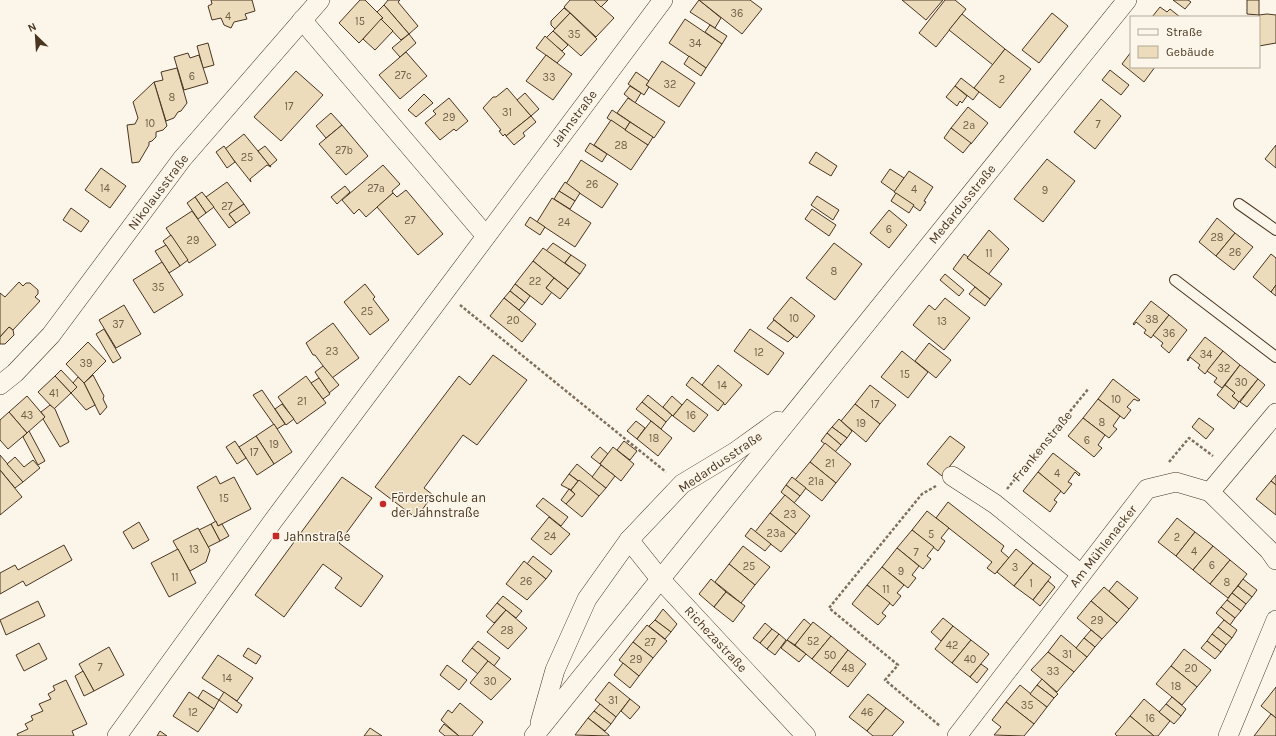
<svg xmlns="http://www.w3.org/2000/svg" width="1276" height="736" font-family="Karla,sans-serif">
	<rect width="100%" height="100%" fill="#fbf6e9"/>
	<g fill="#ecdcbc" stroke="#4a3520">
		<polygon points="211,0 252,0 255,11 245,14 247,19 234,22 231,28 224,25 221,18 212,20 208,6 212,4"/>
		<polygon points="360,0 365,0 383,18 359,43 339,23"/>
		<polygon points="388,0 400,0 398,2 418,26 409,34 384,5"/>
		<polygon points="570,0 594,0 614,18 596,37 564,7"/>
		<polygon points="594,0 608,0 601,7"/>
		<polygon points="699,0 721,18 715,28 690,12"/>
		<polygon points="699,0 750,0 762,9 742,34"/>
		<polygon points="902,0 943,0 926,20"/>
		<polygon points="945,0 955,0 966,9 936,47 919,33"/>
		<polygon points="1173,0 1188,0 1191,2 1185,9"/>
		<polygon points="1247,0 1259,0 1259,15 1247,14"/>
		<polygon points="384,5 409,34 401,40 381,19 383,18 377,12"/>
		<polygon points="1160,7 1167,12 1170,9 1180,17 1152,17"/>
		<polygon points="564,8 570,13 555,29 551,25 551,21"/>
		<polygon points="570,13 597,39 581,56 553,31"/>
		<polygon points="1052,13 1068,26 1039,63 1022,50"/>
		<polygon points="962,14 1005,49 993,65 949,30"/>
		<polygon points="1267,14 1276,15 1276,43 1259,46 1259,15"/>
		<polygon points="381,19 393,31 375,50 363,39"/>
		<polygon points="685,19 722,44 706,68 669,43"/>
		<polygon points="710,25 727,36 722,44 705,32"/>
		<polygon points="553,31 568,45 562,51 546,38"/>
		<polygon points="409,34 416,43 400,57 392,48"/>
		<polygon points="545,36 565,54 557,63 536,48"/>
		<polygon points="208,43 214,65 203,68 197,46"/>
		<polygon points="1005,49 1031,69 1000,108 974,88"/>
		<polygon points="406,52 427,76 400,99 379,75"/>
		<polygon points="1131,52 1131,67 1155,67 1144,82 1122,64"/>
		<polygon points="188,53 190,58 199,55 208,83 184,90 174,57"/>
		<polygon points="546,55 572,74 553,100 526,81"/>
		<polygon points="689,56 706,68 701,76 684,64"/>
		<polygon points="662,61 695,83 679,107 646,85"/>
		<polygon points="177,68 187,103 181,111 178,112 174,118 166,121 154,82 163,80 161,72"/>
		<polygon points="1110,70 1129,85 1121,95 1102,80"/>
		<polygon points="296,71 323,95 281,141 254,117"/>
		<polygon points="636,72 649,81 646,85 649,87 644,95 628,84"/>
		<polygon points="961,78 979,92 973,100 955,86"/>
		<polygon points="154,82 167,126 163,130 156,132 156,137 152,141 149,142 149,145 139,162 132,163 127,125 135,124 138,118 133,102"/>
		<polygon points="630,86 641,93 635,103 624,94"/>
		<polygon points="955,86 967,96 962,103 960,101 957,106 946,97"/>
		<polygon points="507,88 531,116 506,136 505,134 503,136 499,131 501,130 483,108 493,97 496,97"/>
		<polygon points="525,93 539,109 531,116 517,100"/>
		<polygon points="424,94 433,103 416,117 408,110"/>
		<polygon points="449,98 468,121 456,131 454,129 440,140 425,123 436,114 433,111"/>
		<polygon points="628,98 665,122 654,138 617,113"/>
		<polygon points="1101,99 1121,116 1095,149 1074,132"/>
		<polygon points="968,107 988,123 971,144 951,128"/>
		<polygon points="612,110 630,122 625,130 607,118"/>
		<polygon points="331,113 342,125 326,138 316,126"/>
		<polygon points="531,116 536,122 523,133 525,136 514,145 506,136"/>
		<polygon points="611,120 648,145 631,170 594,145"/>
		<polygon points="630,122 653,137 648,145 625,130"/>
		<polygon points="342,125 368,156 346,175 319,144"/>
		<polygon points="951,128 971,143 963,153 944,138"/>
		<polygon points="244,134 271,167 267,165 250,179 251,182 225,149"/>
		<polygon points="590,143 607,154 602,162 585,151"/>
		<polygon points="1276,145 1276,168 1265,159"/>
		<polygon points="224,146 235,162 227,168 216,152"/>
		<polygon points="265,146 277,160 270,166 258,151"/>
		<polygon points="816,152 837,166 831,176 809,163"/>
		<polygon points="1047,159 1075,181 1043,222 1014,199"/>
		<polygon points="581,160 618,184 602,208 566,184"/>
		<polygon points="383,165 400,184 392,191 393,193 366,217 359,209 354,214 342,200"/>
		<polygon points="101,168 126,186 110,208 85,190"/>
		<polygon points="890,169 904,178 895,192 881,182"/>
		<polygon points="909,171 933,187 924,201 926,202 920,211 894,192"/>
		<polygon points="227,182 244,204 229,214 236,223 229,228 206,197"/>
		<polygon points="565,182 580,193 575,201 559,191"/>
		<polygon points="345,186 350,192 337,204 331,197"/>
		<polygon points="406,190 443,234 418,255 377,207 393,193 397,197"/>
		<polygon points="559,191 575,201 570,209 554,199"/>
		<polygon points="202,192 214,207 206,213 195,197"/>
		<polygon points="896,193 914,205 909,213 891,201"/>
		<polygon points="817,196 839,210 833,220 811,205"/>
		<polygon points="195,197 206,213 198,219 187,203"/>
		<polygon points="552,198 591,223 575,247 537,222"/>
		<polygon points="244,204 250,213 236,223 229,214"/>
		<polygon points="71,208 89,221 81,232 63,220"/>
		<polygon points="812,209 836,225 829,236 805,219"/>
		<polygon points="889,210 907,225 889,248 870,233"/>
		<polygon points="192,211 216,245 189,263 166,228"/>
		<polygon points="530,217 545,227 540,235 525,225"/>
		<polygon points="1217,218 1235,233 1216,256 1199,242"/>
		<polygon points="989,230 1009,249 988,275 967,258"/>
		<polygon points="1235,233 1253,247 1234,270 1216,256"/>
		<polygon points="171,235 188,260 180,266 163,241"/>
		<polygon points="553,243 571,255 564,264 546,251"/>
		<polygon points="834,243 862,264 835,300 806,278"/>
		<polygon points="166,245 180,266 169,273 155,251"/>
		<polygon points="543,248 580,274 568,289 533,261"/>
		<polygon points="964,254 968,257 967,258 1002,284 990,299 953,269"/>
		<polygon points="1271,254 1276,258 1276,285 1271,292 1253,277"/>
		<polygon points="571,255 586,265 580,274 565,263"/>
		<polygon points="533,261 554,278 546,288 552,292 542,305 515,284"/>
		<polygon points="162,262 183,295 154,313 133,280"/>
		<polygon points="945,274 964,290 959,296 940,280"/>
		<polygon points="554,278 568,289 560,299 546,288"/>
		<polygon points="19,282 23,286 26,283 30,283 38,290 38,294 35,297 40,301 13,330 9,327 0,337 0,293 5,297"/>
		<polygon points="365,284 375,297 373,299 389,320 370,335 344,302"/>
		<polygon points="515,284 530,296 525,303 510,291"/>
		<polygon points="1276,285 1276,296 1271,292"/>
		<polygon points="975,287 990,299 985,306 969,294"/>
		<polygon points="510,291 525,303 519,310 504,298"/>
		<polygon points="791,297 815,316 797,338 773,319"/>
		<polygon points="504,298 536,324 522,342 490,316"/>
		<polygon points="945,298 970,318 944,350 913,325 929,305 935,310"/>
		<polygon points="1151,301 1169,315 1151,338 1144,333 1146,330 1136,322 1134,325 1133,324"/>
		<polygon points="124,305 141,334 116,348 99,320"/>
		<polygon points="1169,315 1187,330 1169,353 1161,346 1163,343 1153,335"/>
		<polygon points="774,320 794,336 788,342 767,328"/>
		<polygon points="333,323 359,358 332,378 315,355 313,355 306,343"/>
		<polygon points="9,327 13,330 14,335 5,344 0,344 0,337"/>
		<polygon points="104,329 121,358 113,363 96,334"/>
		<polygon points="750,329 784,353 768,375 734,351"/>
		<polygon points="1205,337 1223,351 1205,374 1198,368 1200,365 1190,357 1188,361 1187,360"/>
		<polygon points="88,342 106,361 84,383 66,364"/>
		<polygon points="929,343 951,360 936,378 915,361"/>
		<polygon points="902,351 928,372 908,398 881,377"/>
		<polygon points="1223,351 1240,365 1222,388 1214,382 1217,378 1207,371"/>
		<polygon points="493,355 527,380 477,445 463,435 424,488 433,495 416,518 375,487 459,376 470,385"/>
		<polygon points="718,365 742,385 725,405 702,385"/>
		<polygon points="1240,365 1258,379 1239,402 1232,396 1235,393 1225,385"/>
		<polygon points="323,366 339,385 329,393 315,372"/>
		<polygon points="61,370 77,387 71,393 55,376"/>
		<polygon points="93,375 104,396 103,399 107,407 100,415 84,383"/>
		<polygon points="55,376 71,393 54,409 38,392"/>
		<polygon points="306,376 326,403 297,424 278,397"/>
		<polygon points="78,377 84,383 95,405 86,410 71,393 77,387 73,383"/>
		<polygon points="692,377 724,403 718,411 686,385"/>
		<polygon points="319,378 330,394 323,399 311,383"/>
		<polygon points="1113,379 1140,400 1138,401 1134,399 1127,407 1131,410 1124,419 1098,399"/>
		<polygon points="1258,379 1265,385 1247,407 1240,402"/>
		<polygon points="870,385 896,405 880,424 855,404"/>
		<polygon points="1225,385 1235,393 1232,396 1239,402 1234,409 1217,395"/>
		<polygon points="262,390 285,424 277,429 253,395"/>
		<polygon points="648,395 672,415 666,422 642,402"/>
		<polygon points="27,396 45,417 27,433 9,412"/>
		<polygon points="672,396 682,405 673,416 663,407"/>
		<polygon points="687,399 708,415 694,432 673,416"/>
		<polygon points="1098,399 1120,416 1113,426 1117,429 1109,438 1083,418"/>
		<polygon points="642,402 666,422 661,429 636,409"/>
		<polygon points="282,404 294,419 286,425 275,409"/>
		<polygon points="855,404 880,424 866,442 841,421"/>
		<polygon points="50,405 55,409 69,442 60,447 43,419 45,417 41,412"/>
		<polygon points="9,412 27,433 8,449 0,440 0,420"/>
		<polygon points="1083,418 1105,435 1098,445 1102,448 1094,457 1068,436"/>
		<polygon points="1199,418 1214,429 1206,439 1192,427"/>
		<polygon points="839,419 852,431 847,438 832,427"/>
		<polygon points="636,421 645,428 637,439 627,431"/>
		<polygon points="651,421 672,438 658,456 637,439"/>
		<polygon points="274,424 292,452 274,464 256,436"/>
		<polygon points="832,427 847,438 841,445 827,433"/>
		<polygon points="29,431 45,461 38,465 23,437"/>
		<polygon points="827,433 841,445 835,452 821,441"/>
		<polygon points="256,436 274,464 257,475 239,447"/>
		<polygon points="950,436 965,447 942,476 927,464"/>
		<polygon points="235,441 246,458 237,464 226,447"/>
		<polygon points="624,441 637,451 630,460 617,450"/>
		<polygon points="825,443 851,464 836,483 810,462"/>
		<polygon points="600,447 608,454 600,464 591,457"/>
		<polygon points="613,447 634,464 621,481 600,464"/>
		<polygon points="1053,453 1080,474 1079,476 1075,472 1068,482 1072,484 1064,494 1038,472"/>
		<polygon points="0,455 23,482 15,488 0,470"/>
		<polygon points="15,457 24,467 33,460 40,468 23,482 7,464"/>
		<polygon points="810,462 836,483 822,501 795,480"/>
		<polygon points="577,464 606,488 599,496 569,474"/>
		<polygon points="601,465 615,476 606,488 592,477"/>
		<polygon points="0,470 22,497 0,515"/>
		<polygon points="1038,472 1061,491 1054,500 1057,502 1050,512 1023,491"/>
		<polygon points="569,474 578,481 571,490 561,485"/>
		<polygon points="1276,475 1276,485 1271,481"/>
		<polygon points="216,476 220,484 234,477 251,509 218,526 197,487"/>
		<polygon points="342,477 372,498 339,543 383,576 361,607 335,588 342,578 323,564 284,617 255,595"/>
		<polygon points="792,477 806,488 800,496 786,485"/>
		<polygon points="579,480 599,496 582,517 566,504 575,494 571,490"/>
		<polygon points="1271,481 1276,485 1276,515 1256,499"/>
		<polygon points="786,485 800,496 794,503 781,492"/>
		<polygon points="569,489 575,494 566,504 561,500"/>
		<polygon points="785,495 810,516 796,534 770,513"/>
		<polygon points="543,498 568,517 561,526 536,506"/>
		<polygon points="948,502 1004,546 1001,551 1009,558 995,574 987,568 992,562 936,518"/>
		<polygon points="927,511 949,528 941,538 945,541 938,551 912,530"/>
		<polygon points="770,513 796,534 781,552 755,532"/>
		<polygon points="549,517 570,534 551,555 531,539"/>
		<polygon points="1177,518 1195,532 1176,556 1158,542"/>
		<polygon points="216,521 218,526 222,524 229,536 220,541 211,524"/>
		<polygon points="139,522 149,540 133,549 123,532"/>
		<polygon points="211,524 220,541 208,547 199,530"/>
		<polygon points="198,528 210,550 206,562 190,571 173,541"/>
		<polygon points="751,528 771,544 765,551 745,536"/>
		<polygon points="912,530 934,547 927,556 931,559 923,569 897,548"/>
		<polygon points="1195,532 1213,546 1193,570 1176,556"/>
		<polygon points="64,545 72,560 26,586 23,581 0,594 0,573 15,565 18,570"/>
		<polygon points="743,546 770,567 755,585 729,564"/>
		<polygon points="1213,546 1230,560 1210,584 1193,570"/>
		<polygon points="897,548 919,566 912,575 916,578 908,588 882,567"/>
		<polygon points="178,549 196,583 169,597 151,563"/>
		<polygon points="1016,549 1033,563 1014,586 997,572"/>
		<polygon points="533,556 552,571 546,579 527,564"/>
		<polygon points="1230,560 1247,574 1228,598 1210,584"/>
		<polygon points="524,561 546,579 527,600 506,584"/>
		<polygon points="1033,563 1051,577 1033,600 1014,586"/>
		<polygon points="729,564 755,585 741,603 715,582"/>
		<polygon points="882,567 904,585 897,593 901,596 893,606 867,585"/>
		<polygon points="711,579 726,592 714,607 699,594"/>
		<polygon points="1243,579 1257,590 1252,597 1238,586"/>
		<polygon points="1048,581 1055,587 1040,606 1033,600"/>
		<polygon points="1117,581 1138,598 1129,609 1109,591"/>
		<polygon points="867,585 890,603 882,613 886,616 878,625 852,604"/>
		<polygon points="1238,586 1252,597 1246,604 1232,593"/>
		<polygon points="1104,587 1129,609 1117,623 1091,601"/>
		<polygon points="726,592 745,606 733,622 714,607"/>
		<polygon points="1232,593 1246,604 1241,611 1227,600"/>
		<polygon points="503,596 522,611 516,618 497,603"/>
		<polygon points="1227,600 1241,611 1235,618 1221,607"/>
		<polygon points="38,601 45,616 6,635 0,620"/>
		<polygon points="1091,601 1117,623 1102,639 1077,618"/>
		<polygon points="497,603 506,610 494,623 486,616"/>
		<polygon points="1221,607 1235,618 1230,625 1216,613"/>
		<polygon points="663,609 677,624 671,632 655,620"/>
		<polygon points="506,610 527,628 508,649 487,632"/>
		<polygon points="943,618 953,626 941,641 931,632"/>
		<polygon points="804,619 811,625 795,645 787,640"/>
		<polygon points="655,620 671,632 665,639 649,626"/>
		<polygon points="1224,620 1237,630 1232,638 1218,627"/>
		<polygon points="813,622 831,636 812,659 795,645"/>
		<polygon points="765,623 772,629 760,643 753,638"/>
		<polygon points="647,625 667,641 653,658 633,642"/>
		<polygon points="953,626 971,640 952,663 935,649"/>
		<polygon points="1218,627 1232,638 1226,645 1212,634"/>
		<polygon points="772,629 779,634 767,649 760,643"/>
		<polygon points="1091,630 1102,639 1095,647 1084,638"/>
		<polygon points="779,634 786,640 775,655 767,649"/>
		<polygon points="1212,634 1226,645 1221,652 1207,641"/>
		<polygon points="1061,635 1087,657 1074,672 1048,652"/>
		<polygon points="831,636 848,650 830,673 812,659"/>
		<polygon points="1084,638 1095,647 1087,657 1076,648"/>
		<polygon points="787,640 806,654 799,662 781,648"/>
		<polygon points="971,640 989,654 970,677 952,663"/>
		<polygon points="478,641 500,658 494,666 472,648"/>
		<polygon points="1207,641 1221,652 1215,659 1201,648"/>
		<polygon points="633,642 653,658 639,676 619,660"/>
		<polygon points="39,643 47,659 24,671 16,655"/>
		<polygon points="109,647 124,675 94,691 79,664"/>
		<polygon points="248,648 261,656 256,664 243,656"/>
		<polygon points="472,648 488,661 478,674 462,661"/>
		<polygon points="1184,649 1211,670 1197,687 1171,666"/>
		<polygon points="848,650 866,664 848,687 830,673"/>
		<polygon points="1048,652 1074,672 1057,692 1031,670"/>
		<polygon points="218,655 253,678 237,701 202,678"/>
		<polygon points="488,661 511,679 491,700 470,683"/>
		<polygon points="623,663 639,676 630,688 614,675"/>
		<polygon points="981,664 988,669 977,683 970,677"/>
		<polygon points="447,665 467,680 459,690 440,675"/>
		<polygon points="1171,666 1197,687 1182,705 1156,684"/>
		<polygon points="83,671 94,691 84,696 75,676"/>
		<polygon points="1042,679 1058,694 1054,698 1037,685"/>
		<polygon points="66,680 87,724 72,731 74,736 18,736 17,734 28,729 25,724 33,720 31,716 43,711 39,704 51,699 48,694 55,690 53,686"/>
		<polygon points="609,682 630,699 616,717 595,700"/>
		<polygon points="1020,685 1047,707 1034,724 1006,702"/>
		<polygon points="1037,685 1054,698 1047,707 1030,694"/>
		<polygon points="1276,687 1276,718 1261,706"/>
		<polygon points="203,690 219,700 214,709 198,698"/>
		<polygon points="189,692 214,709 198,732 173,716"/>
		<polygon points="224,692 242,705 237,713 219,700"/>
		<polygon points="868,694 886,708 867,731 849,717"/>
		<polygon points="1172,697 1186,709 1181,716 1166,704"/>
		<polygon points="630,699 640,707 630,719 621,711"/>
		<polygon points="1144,699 1170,721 1158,736 1154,736 1130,716"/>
		<polygon points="1006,702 1034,724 1024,736 994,735 1001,727 992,720"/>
		<polygon points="460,703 483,722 472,736 459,736 441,720 448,710 452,713"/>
		<polygon points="600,704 616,717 611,724 594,711"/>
		<polygon points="1166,704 1181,716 1174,724 1159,712"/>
		<polygon points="886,708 904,722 892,736 873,736 867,731"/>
		<polygon points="594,711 611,724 605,731 588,718"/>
		<polygon points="1271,714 1276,718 1276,736 1254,736"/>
		<polygon points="1130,716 1154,736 1117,736 1115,734"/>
		<polygon points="588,718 609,735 609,736 575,735"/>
		<polygon points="444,724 459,736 445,736 439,731"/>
		<polygon points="370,728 382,736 364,736"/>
		<polygon points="160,731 167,736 157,736"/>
	</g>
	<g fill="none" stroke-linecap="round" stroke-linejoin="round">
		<g stroke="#4a3520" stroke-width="12">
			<g id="lane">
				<polyline points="1239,204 1276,230"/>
				<polyline points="1175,280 1276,357"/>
			</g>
		</g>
		<g stroke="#4a3520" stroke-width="20">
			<g id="street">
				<polyline points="302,20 486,236"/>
				<polyline points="0,385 15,373 51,335 182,159 320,0"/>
				<polyline points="952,476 995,504 1081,574"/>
				<polyline points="1210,492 1269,550 1276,560"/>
				<polyline points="629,540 661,580 806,736"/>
				<polyline points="540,723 555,670 587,599 629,540 682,484 735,452 778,421"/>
				<polyline points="117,736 273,521 663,0"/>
				<polyline points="534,736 1127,0"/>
				<polyline points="957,736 1147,489 1176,482 1210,492 1276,413"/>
				<polyline points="1228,736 1276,620"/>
			</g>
		</g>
		<g stroke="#7f6f5c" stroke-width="2.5" stroke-dasharray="3 2" stroke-linecap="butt">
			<polyline points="460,305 666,472"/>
			<polyline points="1169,462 1189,438 1213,456"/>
			<polyline points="936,486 922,494 829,608 898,665 885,680 940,726"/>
			<polyline points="1007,489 1089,388"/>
		</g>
		<use href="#lane" stroke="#fbf6e9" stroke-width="10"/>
		<use href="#street" stroke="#fbf6e9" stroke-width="19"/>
	</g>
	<g fill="#c62828" stroke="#fbf6e9" stroke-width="1.5">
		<circle cx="383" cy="504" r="4"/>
		<rect x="272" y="532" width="8" height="8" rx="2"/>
	</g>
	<g text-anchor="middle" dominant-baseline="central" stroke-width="3" stroke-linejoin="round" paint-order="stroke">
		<g font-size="11" fill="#725f47">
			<text x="737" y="13">36</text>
			<text x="228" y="16">4</text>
			<text x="360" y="21">15</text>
			<text x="574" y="34">35</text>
			<text x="695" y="43">34</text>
			<text x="403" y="75">27c</text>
			<text x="192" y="76">6</text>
			<text x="549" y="77">33</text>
			<text x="1002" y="79">2</text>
			<text x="670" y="84">32</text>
			<text x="172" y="97">8</text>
			<text x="289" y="106">17</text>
			<text x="507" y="112">31</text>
			<text x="449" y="117">29</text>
			<text x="150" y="123">10</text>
			<text x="1098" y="124">7</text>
			<text x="969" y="125">2a</text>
			<text x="621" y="145">28</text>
			<text x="344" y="150">27b</text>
			<text x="247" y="157">25</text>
			<text x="592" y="184">26</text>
			<text x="105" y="188">14</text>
			<text x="376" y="188">27a</text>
			<text x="914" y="189">4</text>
			<text x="1045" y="190">9</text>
			<text x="227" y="206">27</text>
			<text x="410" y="220">27</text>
			<text x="564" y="222">24</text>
			<text x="889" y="229">6</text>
			<text x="1217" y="237">28</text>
			<text x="193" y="240">29</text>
			<text x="1235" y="252">26</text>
			<text x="989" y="253">11</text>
			<text x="834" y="271">8</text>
			<text x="535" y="281">22</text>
			<text x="158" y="287">35</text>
			<text x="367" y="311">25</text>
			<text x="794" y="318">10</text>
			<text x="1152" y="319">38</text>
			<text x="513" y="320">20</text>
			<text x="942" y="321">13</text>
			<text x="118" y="324">37</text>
			<text x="1169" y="333">36</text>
			<text x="332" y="351">23</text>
			<text x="759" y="352">12</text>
			<text x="1206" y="354">34</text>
			<text x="86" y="363">39</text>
			<text x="1224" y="368">32</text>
			<text x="905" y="374">15</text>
			<text x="1241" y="382">30</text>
			<text x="722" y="385">14</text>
			<text x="54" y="393">41</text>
			<text x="1116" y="399">10</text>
			<text x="302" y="401">21</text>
			<text x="875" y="404">17</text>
			<text x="27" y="415">43</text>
			<text x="691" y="415">16</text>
			<text x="1102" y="422">8</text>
			<text x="861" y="423">19</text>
			<text x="654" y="438">18</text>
			<text x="1087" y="440">6</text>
			<text x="274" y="444">19</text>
			<text x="254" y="452">17</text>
			<text x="830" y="463">21</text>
			<text x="1057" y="473">4</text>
			<text x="816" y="481">21a</text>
			<text x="224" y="498">15</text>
			<text x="790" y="514">23</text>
			<text x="776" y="533">23a</text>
			<text x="931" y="534">5</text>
			<text x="550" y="536">24</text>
			<text x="1177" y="537">2</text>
			<text x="194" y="549">13</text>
			<text x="1194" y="551">4</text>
			<text x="916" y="552">7</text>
			<text x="1212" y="565">6</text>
			<text x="749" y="566">25</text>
			<text x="1015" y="567">3</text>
			<text x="901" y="571">9</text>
			<text x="175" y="577">11</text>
			<text x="526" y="581">26</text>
			<text x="1227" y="582">8</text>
			<text x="1031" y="583">1</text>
			<text x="886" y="589">11</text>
			<text x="1097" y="620">29</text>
			<text x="507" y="630">28</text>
			<text x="813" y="641">52</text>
			<text x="650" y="642">27</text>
			<text x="952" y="645">42</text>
			<text x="1067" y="654">31</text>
			<text x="830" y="655">50</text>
			<text x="636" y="659">29</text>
			<text x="970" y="659">40</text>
			<text x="100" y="667">7</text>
			<text x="848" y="668">48</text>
			<text x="1191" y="668">20</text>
			<text x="1053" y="671">33</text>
			<text x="227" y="678">14</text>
			<text x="490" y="681">30</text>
			<text x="1176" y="686">18</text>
			<text x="613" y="700">31</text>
			<text x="1027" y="705">35</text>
			<text x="193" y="712">12</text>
			<text x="867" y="712">46</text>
			<text x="1150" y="718">16</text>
		</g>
		<g font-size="13" fill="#4a3520" stroke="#fbf6e9">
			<text transform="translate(574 118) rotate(-53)">Jahnstraße</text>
			<text transform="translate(158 192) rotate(-53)">Nikolausstraße</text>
			<text transform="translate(962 204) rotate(-51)">Medardusstraße</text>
			<text transform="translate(1042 446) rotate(-51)">Frankenstraße</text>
			<text transform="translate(720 462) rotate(-34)">Medardusstraße</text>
			<text transform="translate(1103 546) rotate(-52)">Am Mühlenacker</text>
			<text transform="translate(716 639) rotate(47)">Richezastraße</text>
		</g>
		<g font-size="13" fill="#4a3520" stroke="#fbf6e9" text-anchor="start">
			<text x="391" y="497">Förderschule an<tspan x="391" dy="15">der Jahnstraße</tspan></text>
			<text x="284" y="536">Jahnstraße</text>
		</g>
	</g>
	<rect x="1130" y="16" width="130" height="52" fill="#fbf6e9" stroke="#b4a999"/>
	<rect x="1138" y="29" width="20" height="6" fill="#fbf6e9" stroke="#b4a999"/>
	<text x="1166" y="36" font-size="12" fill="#4a3520">Straße</text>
	<rect x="1138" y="46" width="20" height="12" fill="#ecdcbc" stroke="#b4a999"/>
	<text x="1166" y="56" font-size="12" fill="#4a3520">Gebäude</text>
	<g transform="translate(36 36) rotate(335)" stroke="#fbf6e9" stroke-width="3" paint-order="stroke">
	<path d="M0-3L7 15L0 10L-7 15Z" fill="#4a3520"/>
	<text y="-6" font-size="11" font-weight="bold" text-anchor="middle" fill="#4a3520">N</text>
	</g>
</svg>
